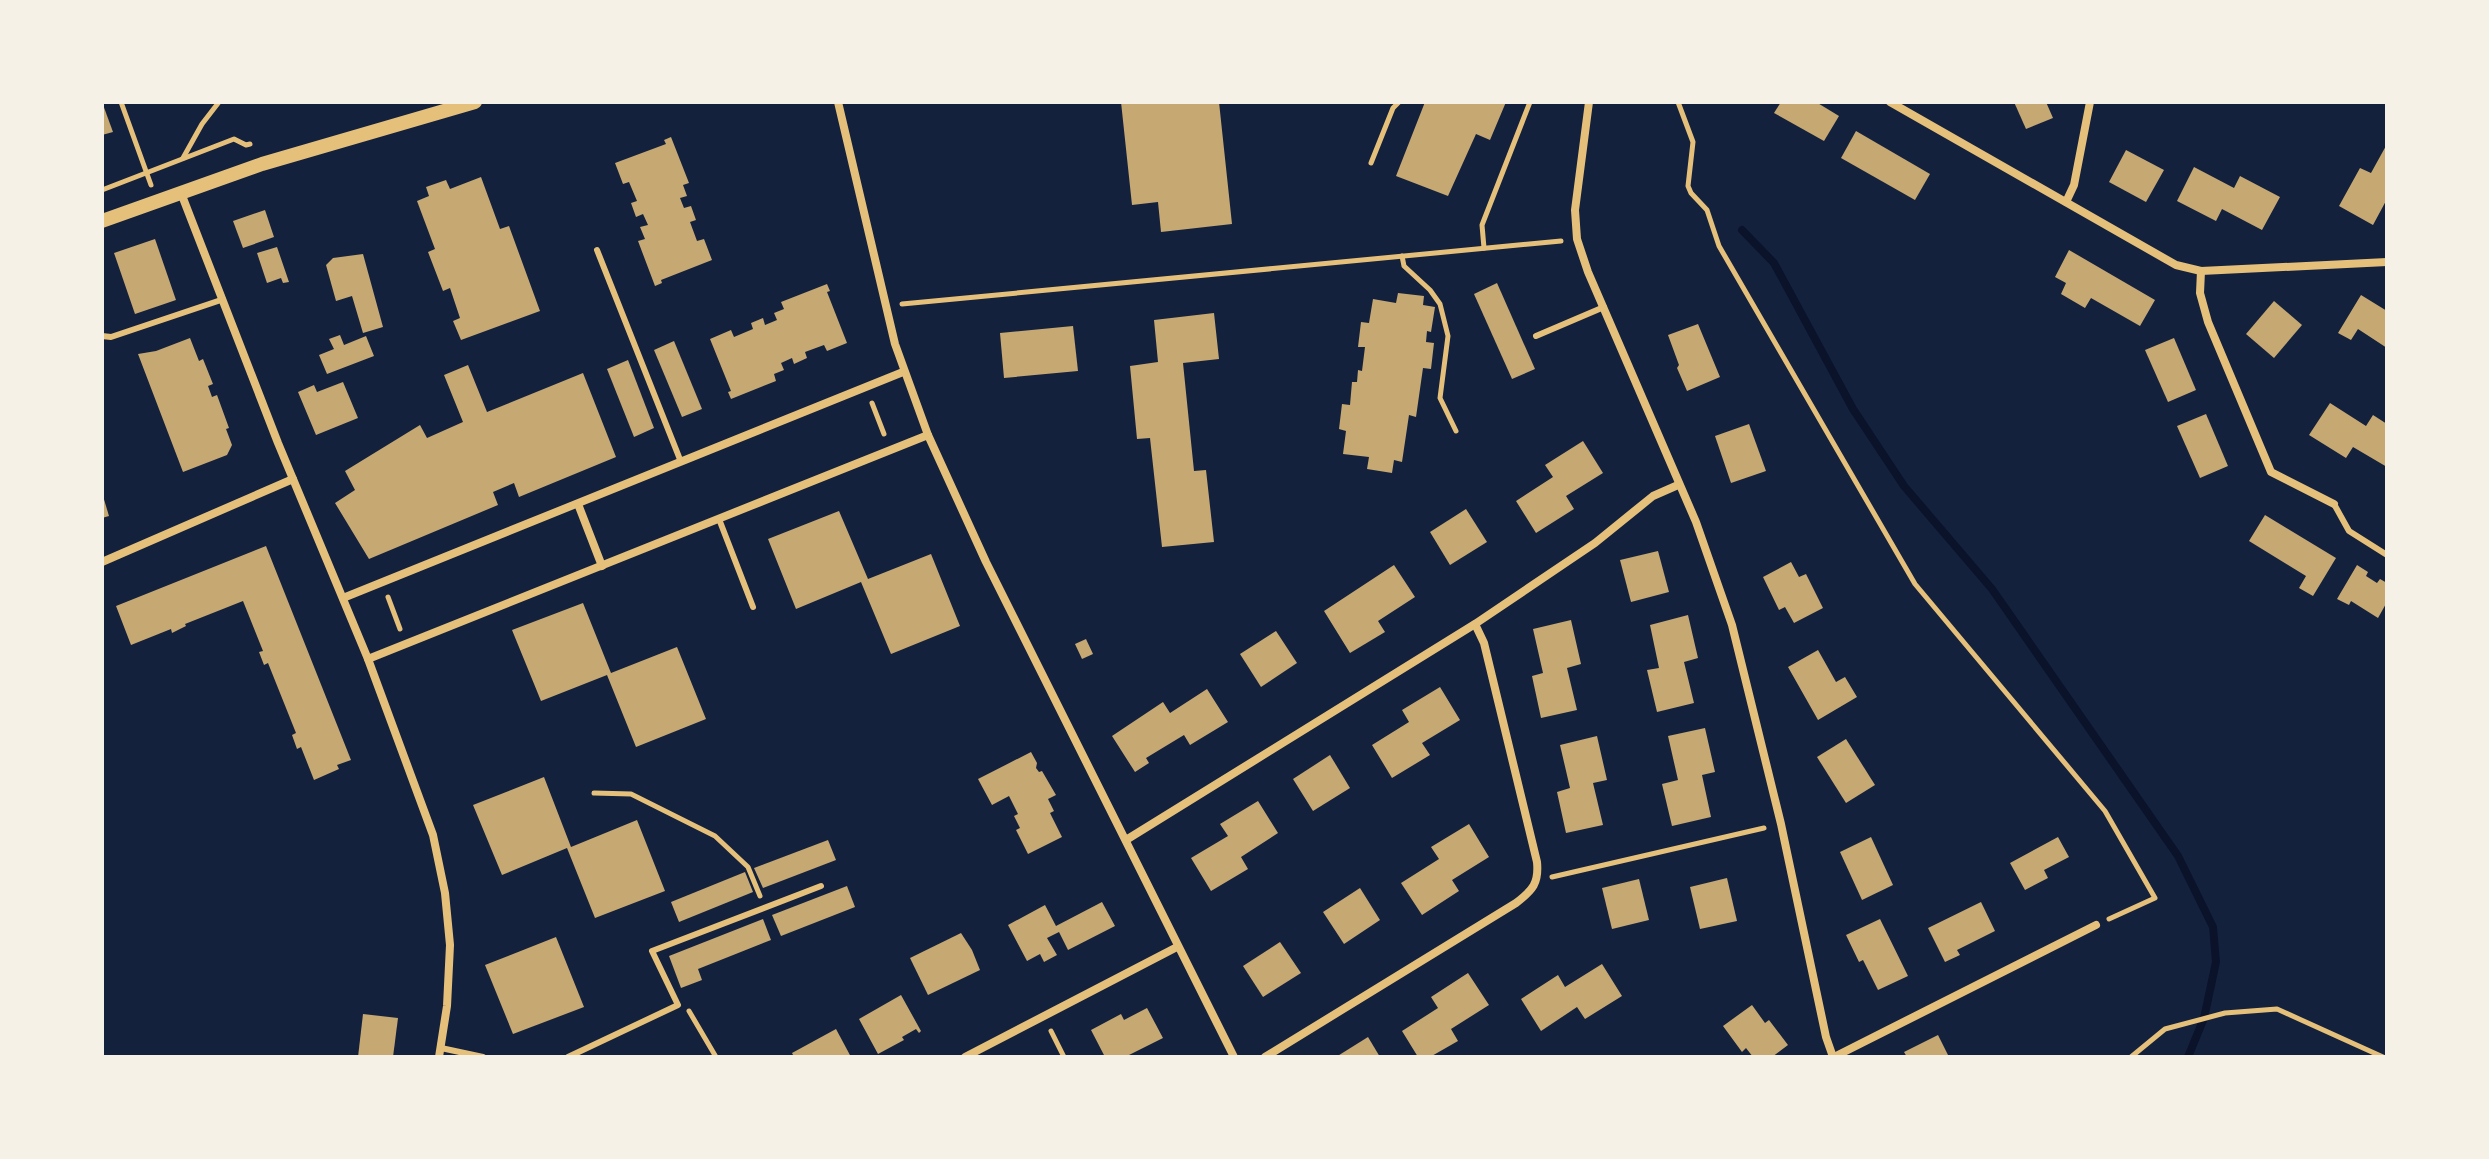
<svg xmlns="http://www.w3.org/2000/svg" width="2489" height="1159" font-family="'Nunito Sans',sans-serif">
	<rect width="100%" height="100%" fill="#14213d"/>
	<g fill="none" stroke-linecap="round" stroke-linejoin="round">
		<polyline stroke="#0b132b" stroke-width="8" points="1742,230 1774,263 1853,409 1904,486 1992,589 2178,856 2213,927 2216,962 2204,1018 2188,1057"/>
	</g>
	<g fill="#c6a872">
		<polygon points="102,102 113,132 102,135"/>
		<polygon points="1121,102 1219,102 1232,224 1161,232 1158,202 1132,205"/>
		<polygon points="1425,102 1506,102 1490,140 1476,134 1448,196 1396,176"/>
		<polygon points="1781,102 1816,102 1839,116 1824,141 1774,113"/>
		<polygon points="2014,102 2046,102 2053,118 2026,129"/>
		<polygon points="1856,131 1930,174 1915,200 1841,158"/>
		<polygon points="671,137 689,183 683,185 687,196 680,198 684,208 691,206 696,220 690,222 697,241 704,239 712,260 661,280 662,283 655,286 638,241 645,239 640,227 648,225 643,214 636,217 631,203 637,201 629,182 623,184 615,163 666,144 664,140"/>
		<polygon points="2387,144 2387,199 2373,225 2339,206 2360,168 2371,173"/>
		<polygon points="2126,150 2164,170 2146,202 2109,182"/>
		<polygon points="2194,167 2234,188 2240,176 2280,197 2262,230 2222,209 2216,221 2177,201"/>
		<polygon points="481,177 500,229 509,226 540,311 461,340 453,321 460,318 450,288 443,291 428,252 435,249 417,201 429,196 426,187 446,180 450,189"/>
		<polygon points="265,210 274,237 243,248 233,221"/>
		<polygon points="155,239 176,300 135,314 114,253"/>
		<polygon points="277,247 289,282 283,283 281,278 267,283 257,253"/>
		<polygon points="2069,250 2155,300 2140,326 2091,298 2085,308 2061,294 2066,283 2055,277"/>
		<polygon points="363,254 383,327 363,333 352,296 336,301 326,265 333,258"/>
		<polygon points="1497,283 1535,369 1512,379 1474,294"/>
		<polygon points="827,284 830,291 827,292 847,343 827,351 824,345 805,352 807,358 794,364 792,358 781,363 784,370 774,374 776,381 731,399 728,392 731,391 710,339 731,330 734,337 753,329 751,323 763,318 765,325 777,320 774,313 784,309 781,302"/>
		<polygon points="1398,293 1424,296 1423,305 1435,307 1431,332 1427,331 1426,342 1434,343 1431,369 1423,368 1416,417 1409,415 1402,462 1394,460 1392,473 1367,469 1369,457 1343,454 1346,431 1339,429 1342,404 1350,405 1352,382 1357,382 1358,370 1362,371 1365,347 1358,347 1361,322 1369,323 1373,299 1396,303"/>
		<polygon points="2361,295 2387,311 2387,348 2358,329 2351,340 2338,333"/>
		<polygon points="2274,301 2302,325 2274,358 2246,334"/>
		<polygon points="1214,313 1219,359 1183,363 1194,471 1206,470 1214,542 1162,547 1150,438 1137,439 1130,366 1158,362 1154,320"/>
		<polygon points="1698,324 1720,377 1687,391 1677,368 1679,365 1668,335"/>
		<polygon points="1073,326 1078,371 1004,378 1000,333"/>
		<polygon points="340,335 344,345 366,336 374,356 327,374 319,355 334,349 329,339"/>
		<polygon points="190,338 199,361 203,359 213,384 208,386 212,397 217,395 229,428 226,429 232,445 227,455 183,472 138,354 156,351"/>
		<polygon points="2174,338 2196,390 2168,402 2145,350"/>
		<polygon points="674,341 702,409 682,417 654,350"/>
		<polygon points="628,360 654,428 634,437 607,369"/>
		<polygon points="468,365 487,412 583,373 616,457 519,497 514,483 493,492 498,505 369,559 335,503 355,490 345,471 420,425 427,438 463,422 444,375"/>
		<polygon points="343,382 358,418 316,435 298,392 314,385 317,392"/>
		<polygon points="2330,403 2366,426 2373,415 2387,424 2387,467 2353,447 2346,458 2309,435"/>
		<polygon points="2206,414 2228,466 2200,478 2177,426"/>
		<polygon points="1749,424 1766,471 1731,483 1715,436"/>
		<polygon points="1583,441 1603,473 1566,496 1574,509 1536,533 1516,501 1553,477 1545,465"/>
		<polygon points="103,496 109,516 102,518 102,497"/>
		<polygon points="1466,509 1487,542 1450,565 1430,532"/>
		<polygon points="839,511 868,579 931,554 960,626 891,654 861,582 796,609 768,539"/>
		<polygon points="2265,515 2336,558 2313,596 2299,588 2306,576 2249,541"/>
		<polygon points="266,546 351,760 337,765 339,769 314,780 301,747 297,749 292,735 296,733 268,663 264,665 259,652 263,651 243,601 185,624 186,626 172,633 171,629 131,645 116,606"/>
		<polygon points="1658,551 1669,592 1631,602 1620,560"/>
		<polygon points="1791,562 1799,577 1806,574 1823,608 1794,623 1785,607 1779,610 1763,577"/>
		<polygon points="1394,565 1415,597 1378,621 1385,632 1350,653 1324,611"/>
		<polygon points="2357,565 2368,572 2366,576 2377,583 2380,579 2387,583 2387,602 2378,618 2351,601 2349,605 2337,599"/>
		<polygon points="583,603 611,673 677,647 706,719 636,747 607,675 541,701 512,630"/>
		<polygon points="1688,615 1698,658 1684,662 1694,703 1657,712 1647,670 1659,668 1650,625"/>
		<polygon points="1571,620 1581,664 1567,668 1577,710 1541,718 1532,676 1543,673 1533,629"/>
		<polygon points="1276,631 1297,663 1261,687 1240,654"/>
		<polygon points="1086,639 1093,654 1082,659 1075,644"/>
		<polygon points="1818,650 1836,682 1845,677 1857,697 1818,720 1788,667"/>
		<polygon points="1440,687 1460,720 1422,743 1430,755 1392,778 1372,745 1409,722 1402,710"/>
		<polygon points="1207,689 1228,722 1190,745 1184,735 1146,758 1149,763 1135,772 1112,736 1163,702 1170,713"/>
		<polygon points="1705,728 1715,772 1702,775 1711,817 1672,826 1662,784 1678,780 1668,736"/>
		<polygon points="1597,736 1607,780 1593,783 1603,825 1566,833 1557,792 1570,788 1560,745"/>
		<polygon points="1846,739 1875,785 1846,803 1817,757"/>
		<polygon points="1031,752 1037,763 1036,768 1039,772 1042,771 1056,795 1048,799 1054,811 1050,813 1062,837 1028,854 1016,830 1020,828 1014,816 1018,814 1009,796 992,805 978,779"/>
		<polygon points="1330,755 1350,788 1313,811 1293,779"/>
		<polygon points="544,777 571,847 637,820 665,891 595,918 567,848 502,875 473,805"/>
		<polygon points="1258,801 1278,833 1241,857 1248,869 1211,891 1191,858 1228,836 1220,824"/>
		<polygon points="1469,824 1489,857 1452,880 1459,891 1422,915 1401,883 1439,859 1431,847"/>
		<polygon points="1871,837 1893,885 1862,900 1840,852"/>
		<polygon points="2058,837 2069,857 2044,870 2048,878 2025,890 2010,863"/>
		<polygon points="828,840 836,860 763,888 754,868"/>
		<polygon points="745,872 753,892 679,922 671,902"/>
		<polygon points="1727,878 1737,921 1700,929 1690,887"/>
		<polygon points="1639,879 1649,920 1612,929 1602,888"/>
		<polygon points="847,886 855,907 781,936 772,915"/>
		<polygon points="1360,888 1380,920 1344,944 1323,912"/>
		<polygon points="1102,902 1115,926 1068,950 1059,932 1047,938 1057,955 1044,962 1040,954 1027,961 1008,925 1045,905 1056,926"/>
		<polygon points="1981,902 1995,931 1957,950 1960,955 1945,962 1928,928"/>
		<polygon points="763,919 771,940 698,969 702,980 681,988 669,956"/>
		<polygon points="1880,919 1908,976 1878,990 1863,960 1859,962 1846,935"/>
		<polygon points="961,933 972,950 980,970 928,995 910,958"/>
		<polygon points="556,937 584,1007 513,1034 485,965"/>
		<polygon points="1280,942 1301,973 1263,997 1243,966"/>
		<polygon points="1602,964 1622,996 1585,1019 1577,1007 1541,1031 1521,999 1558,975 1565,987"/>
		<polygon points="1468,973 1489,1005 1451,1029 1458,1041 1430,1057 1418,1057 1402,1031 1438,1008 1431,997"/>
		<polygon points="901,995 921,1031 919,1033 916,1029 902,1037 904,1040 878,1054 859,1019"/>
		<polygon points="1752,1005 1765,1023 1769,1020 1788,1045 1772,1057 1753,1057 1746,1048 1742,1052 1723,1026"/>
		<polygon points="1147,1008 1163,1038 1125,1057 1105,1057 1091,1030 1121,1014 1124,1020"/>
		<polygon points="363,1014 398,1018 393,1057 358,1057"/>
		<polygon points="836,1029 851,1057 794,1057 792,1053"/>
		<polygon points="1938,1035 1949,1057 1907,1057 1904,1052"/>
		<polygon points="1368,1037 1380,1057 1336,1057"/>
	</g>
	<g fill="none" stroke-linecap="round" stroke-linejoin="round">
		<g stroke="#e5c07b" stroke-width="5">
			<polyline points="121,102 151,185"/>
			<polyline points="1678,102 1693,142 1688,186 1691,193 1707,210 1719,246 1915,584 2105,811 2155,898 2109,919"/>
			<polyline points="183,158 202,124 219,102"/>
			<polyline points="1371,163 1393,108 1399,102"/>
			<polyline points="102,190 234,139 246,145 250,144"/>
			<polyline points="1484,248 1482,225 1530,102"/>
			<polyline points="1402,256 1404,266 1430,290 1440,304 1448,336 1440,398 1456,431"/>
			<polyline points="902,304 1561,241"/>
			<polyline points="872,403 884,434"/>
			<polyline points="388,597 400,629"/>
			<polyline points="594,793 631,794 715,836 748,867 760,896"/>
			<polyline points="1552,877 1764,828"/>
			<polyline points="689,1011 716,1057"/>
			<polyline points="1051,1031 1064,1057"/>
			<polyline points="2131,1057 2165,1029 2225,1013 2277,1009 2383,1057"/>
		</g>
		<g stroke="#e5c07b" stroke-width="6">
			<polyline points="597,250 681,462"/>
			<polyline points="102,336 111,337 221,300"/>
			<polyline points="1536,336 1604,307"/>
			<polyline points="2334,504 2349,531 2387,555"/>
			<polyline points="719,519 753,607"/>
			<polyline points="441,1048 483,1057"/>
			<polyline points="568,1057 678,1005 652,951 821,886"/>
		</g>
		<g stroke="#e5c07b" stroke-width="8">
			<polyline points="838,102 895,344 928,435 986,562 1234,1057"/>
			<polyline points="1589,102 1575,210 1577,239 1588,272 1696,522 1732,625 1781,824 1826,1037 1833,1057"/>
			<polyline points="1890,102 2176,265 2201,271 2387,262"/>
			<polyline points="181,193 278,443 368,659 433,835 445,893 450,945 447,1006 439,1057"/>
			<polyline points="2066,202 2074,185 2090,102"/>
			<polyline points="2201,271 2200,293 2208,322 2271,472 2334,504"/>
			<polyline points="578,504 602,566"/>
			<polyline points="102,562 293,479"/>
			<polyline points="343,598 903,372"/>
			<polyline points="368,659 928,435"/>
			<polyline points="1126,840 1475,624 1595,543 1653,496 1678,485"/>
			<polyline points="965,1057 1177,947"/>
			<path d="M1265,1057L1516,903C1533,890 1539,883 1537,862L1484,643L1475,624"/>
			<polyline points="1834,1057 2096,925"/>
		</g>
		<polyline stroke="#e5c07b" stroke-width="14" points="102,221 262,164 475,102"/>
	</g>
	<rect width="2489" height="1159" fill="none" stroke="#f6f1e7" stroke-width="208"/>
</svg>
